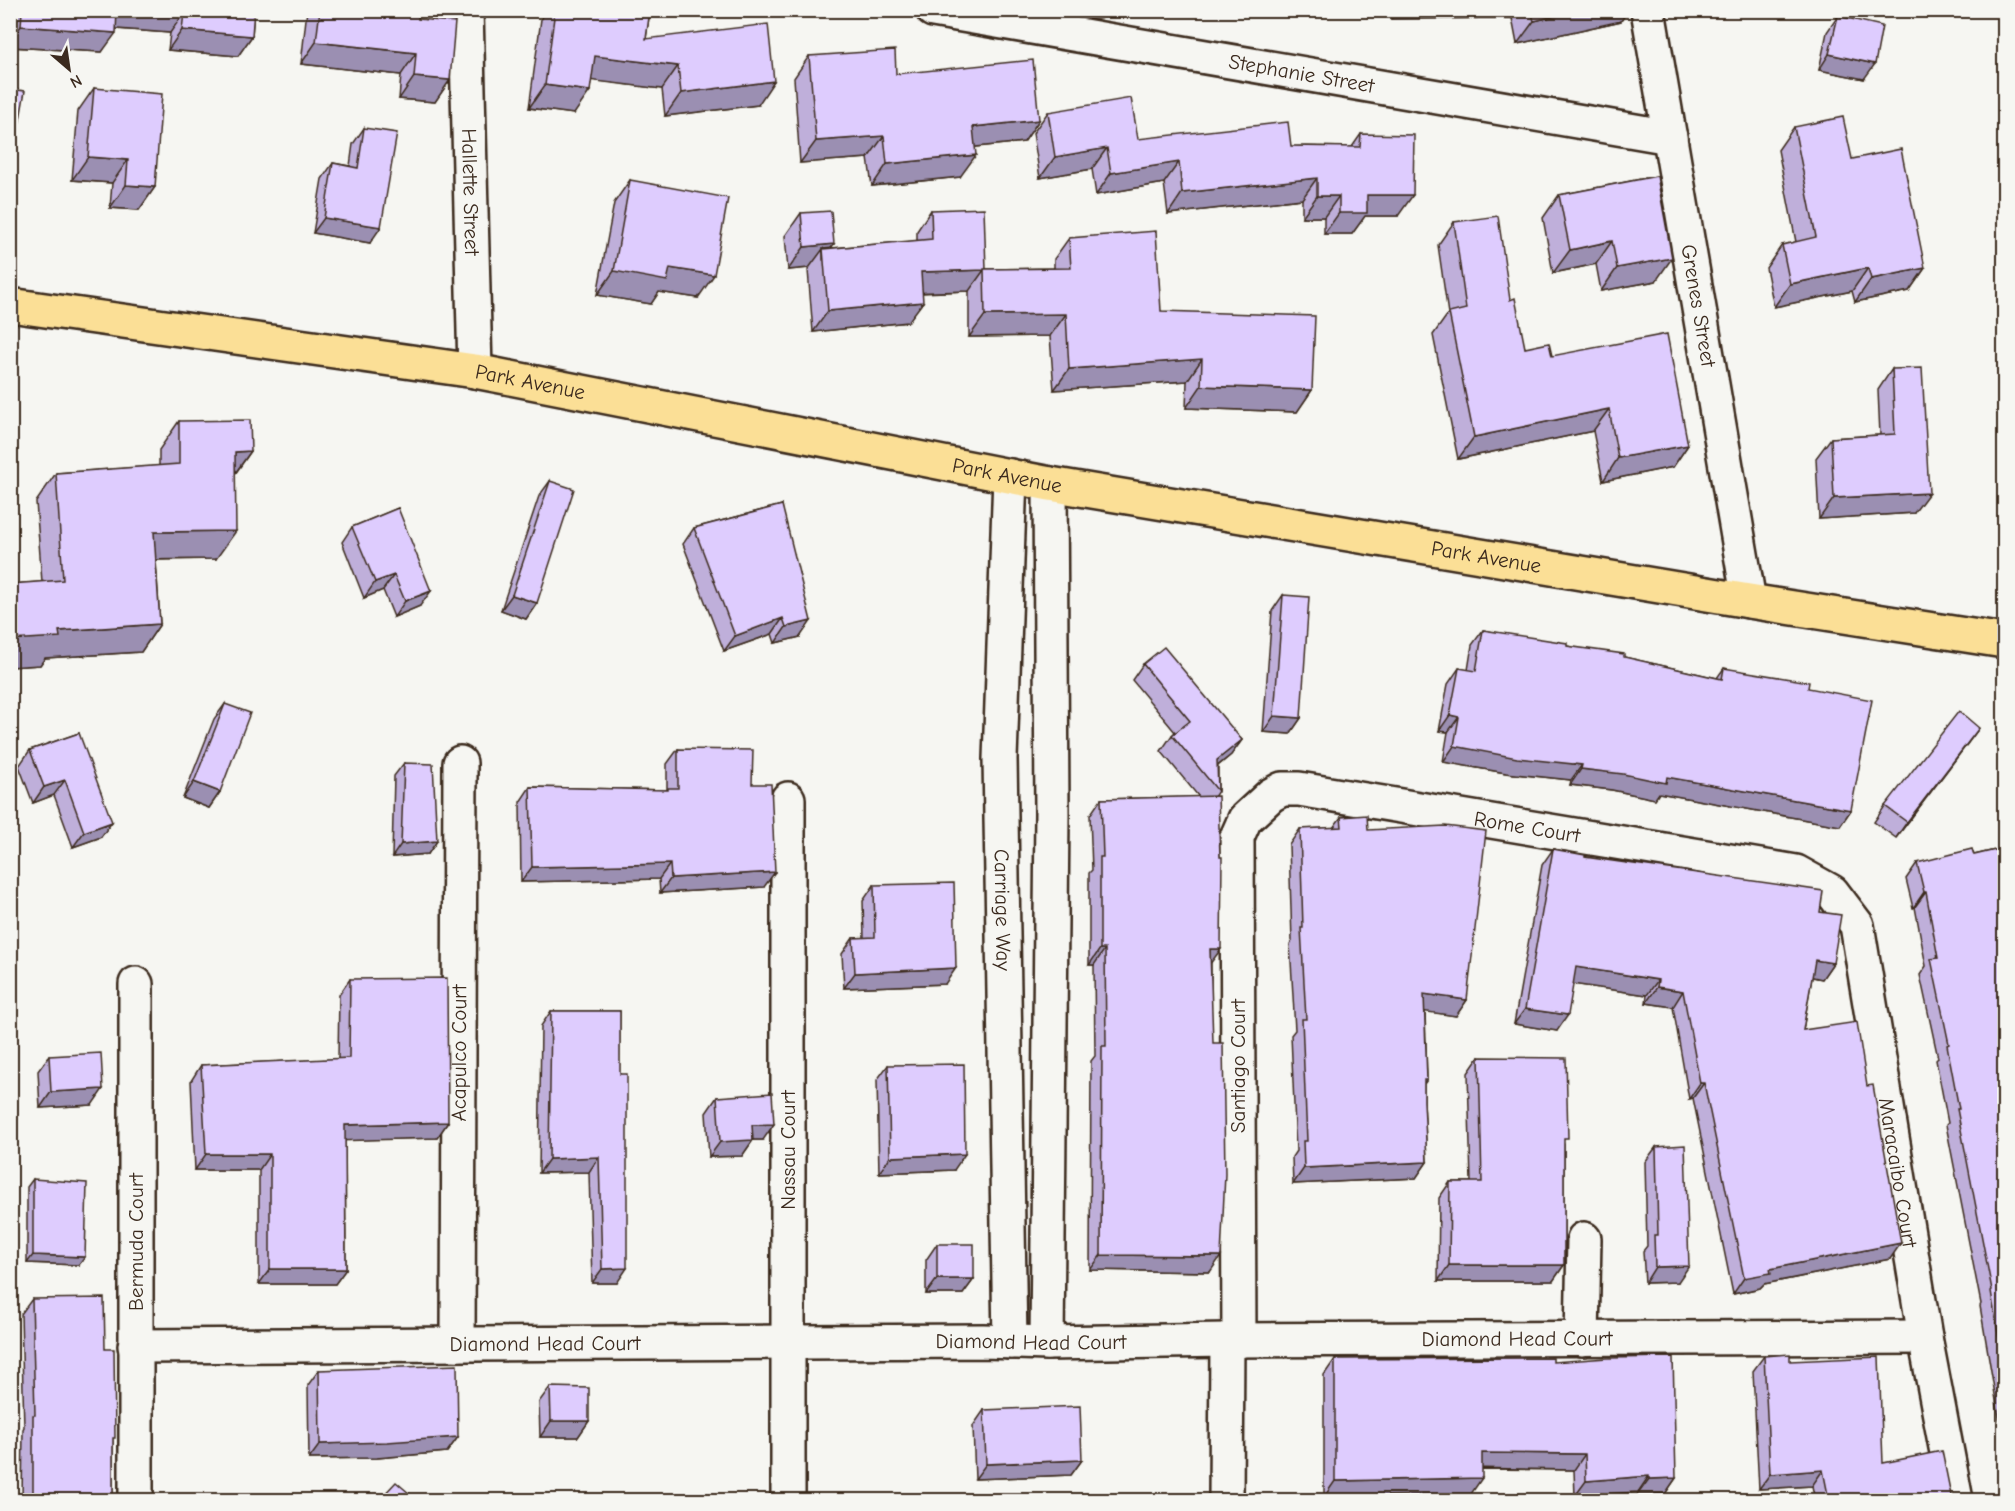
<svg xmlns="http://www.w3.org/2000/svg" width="2015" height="1511" font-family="'Comic Neue',sans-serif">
	<rect width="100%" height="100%" fill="#f6f6f2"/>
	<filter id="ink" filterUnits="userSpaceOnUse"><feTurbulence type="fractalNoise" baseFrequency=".0167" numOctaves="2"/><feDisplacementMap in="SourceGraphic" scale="12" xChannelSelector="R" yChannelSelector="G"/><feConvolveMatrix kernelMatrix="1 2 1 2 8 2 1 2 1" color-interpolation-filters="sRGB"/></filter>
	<g filter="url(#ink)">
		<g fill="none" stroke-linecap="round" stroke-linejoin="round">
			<g stroke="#3b2a1e" stroke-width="38">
				<g id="minor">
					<path id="s1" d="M466,10L475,371"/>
					<path id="s2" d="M933,10L1670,137"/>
					<path id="s3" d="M1648,10L1749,601"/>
					<path id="s4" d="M1010,476L1000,759L1010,1342"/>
					<polyline points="1582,1339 1584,1239"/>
					<path id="s5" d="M1239,1341L1237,837L1245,819L1271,795L1282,789H1299L1796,872L1832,892L1857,925L1925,1337L1956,1500"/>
					<polyline points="1047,1343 1052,813 1050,484"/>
					<path id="s6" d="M458,1344L460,763"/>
					<path id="s7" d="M135,1346L983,1341L1047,1343L1227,1340L1925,1337"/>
					<polyline points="136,1500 136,984"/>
					<polyline points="788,1500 788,799"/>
					<polyline points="1226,1500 1227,1340"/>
				</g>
			</g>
			<g stroke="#3b2a1e" stroke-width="38">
				<g id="major">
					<path id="s8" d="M10,305L475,371L1050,484L1749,601L2004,641"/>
				</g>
			</g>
			<use href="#minor" stroke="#f6f6f2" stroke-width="33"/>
			<use href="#major" stroke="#fbdf96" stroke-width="33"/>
		</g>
		<g fill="#bfafda" stroke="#3b2a1e" stroke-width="1.5">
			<polygon points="10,10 254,10 252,36 238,56 168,50 170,33 116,29 102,52 10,47"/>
			<polygon points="307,10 419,10 418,19 450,80 435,102 399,99 401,75 301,64"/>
			<polygon points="546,10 650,10 646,39 758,105 665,116 662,89 592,80 574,114 529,108 541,19"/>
			<polygon points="1391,10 1628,10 1621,21 1517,44 1512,18 1391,19"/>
			<polygon points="1838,16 1864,79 1819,70 1827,32"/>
			<polygon points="809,56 896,74 1039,120 1024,142 975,147 960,177 872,186 868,158 800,163 794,78"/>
			<polygon points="94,88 155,187 139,210 110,208 112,183 72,180 78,111"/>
			<polygon points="1048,112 1138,139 1291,146 1352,147 1361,134 1398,216 1365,216 1352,234 1324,234 1324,217 1302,217 1302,199 1168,214 1164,183 1096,195 1092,169 1040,178 1033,133"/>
			<polygon points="1794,127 1852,159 1925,268 1909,291 1855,302 1852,291 1774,307 1766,268 1782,245 1796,242 1778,150"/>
			<polygon points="364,128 370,243 313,233 322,179 333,163 350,166 353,144"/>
			<polygon points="1657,176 1656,281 1601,291 1596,264 1553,273 1543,218 1559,195"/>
			<polygon points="630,180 698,298 659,292 651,304 597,295 614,203"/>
			<polygon points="931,210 986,269 1054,268 1054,259 1069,238 1161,311 1312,390 1297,412 1186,408 1187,381 1054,390 1050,336 969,337 969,291 922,293 908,322 813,332 808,270 809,268 788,270 785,236 801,213 831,248 917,241 917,231"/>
			<polygon points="1454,222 1510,300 1525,348 1552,356 1688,445 1673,467 1603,481 1593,431 1458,459 1433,335 1448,314 1438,245"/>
			<polygon points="1892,369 1914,513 1819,519 1816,458 1831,438 1880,435 1878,390"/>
			<polygon points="179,421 251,451 235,474 216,559 156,560 160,624 141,652 45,658 40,665 10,667 10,584 42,582 36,502 56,473 159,466 159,450"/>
			<polygon points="550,481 537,603 526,619 501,610 539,496"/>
			<polygon points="782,505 800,637 775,643 772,634 724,651 683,544 694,528"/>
			<polygon points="398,508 420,606 394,617 383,590 364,598 342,542 352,527"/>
			<polygon points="1283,595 1301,718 1290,734 1263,732 1272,611"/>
			<polygon points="1483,630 1624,657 1717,678 1724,668 1808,688 1851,810 1840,826 1659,793 1655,799 1612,790 1570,785 1571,780 1506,773 1443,762 1448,732 1439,731 1448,684 1459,668 1468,670 1472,645"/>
			<polygon points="1143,664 1242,740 1231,755 1218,766 1218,791 1214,797 1211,964 1210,1272 1090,1270 1091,1061 1095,1056 1094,965 1089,965 1089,873 1092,870 1090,815 1101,799 1199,797 1161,751 1172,735 1175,732 1132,680"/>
			<polygon points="225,704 220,792 209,808 183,798 214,719"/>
			<polygon points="1979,728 1896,838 1874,822 1885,806"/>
			<polygon points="79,733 101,837 73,847 54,795 33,803 19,766 30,750"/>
			<polygon points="678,749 752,784 764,887 660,893 659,879 521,882 520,802 530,787 667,790 667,764"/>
			<polygon points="404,763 437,841 428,854 392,857 394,776"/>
			<polygon points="1341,817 1368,830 1467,1000 1456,1016 1425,1011 1427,1080 1424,1084 1424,1101 1427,1162 1416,1178 1293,1184 1292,1157 1296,1151 1291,1035 1295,1030 1290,944 1292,941 1289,845 1300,829 1333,828"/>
			<polygon points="2004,848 2004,1443 1998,1412 1980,1306 1981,1304 1946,1125 1948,1123 1936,1060 1938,1058 1920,975 1926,966 1915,907 1913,908 1906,879 1917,863 1974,855"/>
			<polygon points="1553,849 1820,912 1833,963 1822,979 1812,977 1803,1030 1890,1259 1764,1284 1760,1288 1733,1294 1693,1098 1689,1099 1673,1007 1646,1003 1647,995 1573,984 1557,1031 1514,1024 1542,865"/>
			<polygon points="874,885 945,984 844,988 842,954 853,938 864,938 863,901"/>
			<polygon points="350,979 448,1122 437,1138 345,1140 346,1269 335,1284 259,1284 259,1170 195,1170 191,1081 201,1065 338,1059 339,995"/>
			<polygon points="551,1011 620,1011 617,1283 592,1283 589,1172 539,1173 541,1026"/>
			<polygon points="49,1056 92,1105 40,1108 38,1071"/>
			<polygon points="1479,1057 1564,1144 1564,1265 1553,1281 1438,1281 1439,1198 1450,1182 1471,1182 1468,1073"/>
			<polygon points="888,1065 954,1170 879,1173 877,1080"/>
			<polygon points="717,1097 763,1140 753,1140 742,1156 709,1157 706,1113"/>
			<polygon points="1656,1147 1678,1282 1645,1283 1643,1251 1647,1246 1645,1162"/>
			<polygon points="33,1179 79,1265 27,1263 27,1187"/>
			<polygon points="937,1244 974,1279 963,1294 926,1294 926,1260"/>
			<polygon points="32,1299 105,1349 113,1442 113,1500 22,1500 23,1429 24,1427 21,1314"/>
			<polygon points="1764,1356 1790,1361 1883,1463 1952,1500 1815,1500 1812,1486 1759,1489 1753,1371"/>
			<polygon points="1335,1359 1553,1362 1676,1478 1665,1494 1638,1494 1638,1492 1575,1496 1574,1470 1482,1469 1471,1494 1324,1497 1324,1375"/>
			<polygon points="319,1370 458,1437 447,1452 377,1458 309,1459 308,1385"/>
			<polygon points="550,1387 589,1421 578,1437 540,1437 539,1402"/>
			<polygon points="984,1410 1082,1460 1071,1475 975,1479 973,1426"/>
		</g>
		<g fill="#9b8fb2" stroke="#3b2a1e" stroke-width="1.5">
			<polygon points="116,10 147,10 184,13 170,33 104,28"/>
			<polygon points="1397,10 1517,10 1512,18 1391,19"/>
			<polygon points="1580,10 1628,10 1621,21 1517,44 1534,21"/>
			<polygon points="21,26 116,33 102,52 10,47 10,42"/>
			<polygon points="182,30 252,36 238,56 168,50"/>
			<polygon points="316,42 416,53 401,75 301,64"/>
			<polygon points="1829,54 1875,64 1864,79 1819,70"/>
			<polygon points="595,56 678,66 662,89 579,79"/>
			<polygon points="414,77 450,80 435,102 399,99"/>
			<polygon points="774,81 758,105 665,116 681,93"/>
			<polygon points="545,85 590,91 574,114 529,108"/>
			<polygon points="1039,120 1024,142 957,149 973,127"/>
			<polygon points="884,136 868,158 800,163 816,141"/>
			<polygon points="1107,148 1092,169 1040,178 1055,157"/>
			<polygon points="976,155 960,177 872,186 887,164"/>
			<polygon points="88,157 128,160 112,183 72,180"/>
			<polygon points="1179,162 1164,183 1096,195 1111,173"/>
			<polygon points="1317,178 1302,199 1168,214 1182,193"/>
			<polygon points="126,185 155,187 139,210 110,208"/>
			<polygon points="1367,195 1413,195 1398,216 1365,216 1352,234 1324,234 1339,213"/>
			<polygon points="1317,196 1339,196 1324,217 1302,217"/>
			<polygon points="324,218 381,227 370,243 313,233"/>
			<polygon points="1612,241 1596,264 1553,273 1570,250"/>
			<polygon points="834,244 823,259 823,249 809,268 788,270 804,247"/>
			<polygon points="1672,258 1656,281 1601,291 1617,268"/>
			<polygon points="670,268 714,275 698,298 659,292 651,304 597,295 614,271"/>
			<polygon points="1868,268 1852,291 1774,307 1790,284"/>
			<polygon points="1925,268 1909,291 1855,302 1871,279"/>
			<polygon points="984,270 969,291 906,293 921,272"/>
			<polygon points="923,302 908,322 813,332 828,311"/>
			<polygon points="1066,314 1050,336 969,337 985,315"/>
			<polygon points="1202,359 1187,381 1054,390 1069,369"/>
			<polygon points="1201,386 1312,390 1297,412 1186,408"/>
			<polygon points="1609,409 1593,431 1458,459 1474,437"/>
			<polygon points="1688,445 1673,467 1603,481 1618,458"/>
			<polygon points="251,451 231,479 235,452"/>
			<polygon points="1929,493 1914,513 1819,519 1834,498"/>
			<polygon points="236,531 216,559 134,560 154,532"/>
			<polygon points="394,575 383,590 364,598 375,582"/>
			<polygon points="431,591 420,606 394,617 405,601"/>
			<polygon points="512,595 537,603 526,619 501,610"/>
			<polygon points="783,618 772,634 724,651 735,636"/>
			<polygon points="811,621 800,637 775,643 786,627"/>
			<polygon points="160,624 141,652 45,658 40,665 10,667 10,640 59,631"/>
			<polygon points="1450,715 1459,717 1448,732 1439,731"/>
			<polygon points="1274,716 1301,718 1290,734 1263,732"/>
			<polygon points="1979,728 1968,743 1896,838 1907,822"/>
			<polygon points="1242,740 1231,755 1206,775 1217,760"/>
			<polygon points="1454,746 1582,765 1571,780 1506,773 1443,762"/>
			<polygon points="1581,769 1667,777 1851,810 1840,826 1659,793 1655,799 1612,790 1570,785"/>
			<polygon points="65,780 54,795 33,803 44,787"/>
			<polygon points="194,782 220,792 209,808 183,798"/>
			<polygon points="112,822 101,837 73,847 84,832"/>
			<polygon points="437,841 428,854 392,857 401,844"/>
			<polygon points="670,864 659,879 521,882 532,867"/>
			<polygon points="775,872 764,887 660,893 671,878"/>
			<polygon points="1924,892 1926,892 1915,907 1913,908"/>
			<polygon points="1100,949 1105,949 1094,965 1089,965"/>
			<polygon points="1210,949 1221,949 1210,964"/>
			<polygon points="1815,960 1833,963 1822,979 1804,975"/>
			<polygon points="1576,967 1658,980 1647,995 1565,983"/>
			<polygon points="956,968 945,984 844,988 855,973"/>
			<polygon points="1657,987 1683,991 1673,1007 1646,1003"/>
			<polygon points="1424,994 1467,1000 1456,1016 1413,1010"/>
			<polygon points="1525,1009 1568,1015 1557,1031 1514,1024"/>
			<polygon points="1700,1083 1704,1083 1693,1098 1689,1099"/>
			<polygon points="103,1089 92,1105 40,1108 51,1092"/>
			<polygon points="448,1122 437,1138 334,1141 345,1125"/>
			<polygon points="774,1124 763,1140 753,1140 742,1156 709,1157 720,1142 752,1125"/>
			<polygon points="206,1154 270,1154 259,1170 195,1170"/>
			<polygon points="965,1154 954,1170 879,1173 890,1157"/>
			<polygon points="599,1157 589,1172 539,1173 549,1159"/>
			<polygon points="1427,1162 1416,1178 1293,1184 1304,1168"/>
			<polygon points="1901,1243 1890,1259 1764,1284 1760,1288 1733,1294 1744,1278 1770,1269"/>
			<polygon points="33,1255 85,1257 79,1265 27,1263"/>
			<polygon points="1101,1255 1221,1256 1210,1272 1090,1270"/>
			<polygon points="1449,1265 1564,1265 1553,1281 1438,1281"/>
			<polygon points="1689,1266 1678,1282 1645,1283 1655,1267"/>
			<polygon points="627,1268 617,1283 592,1283 602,1269"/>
			<polygon points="270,1269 346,1269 335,1284 259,1284"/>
			<polygon points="937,1279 974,1279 963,1294 926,1294"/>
			<polygon points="551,1421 589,1421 578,1437 540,1437"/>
			<polygon points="458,1437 447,1452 377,1458 309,1459 320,1444"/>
			<polygon points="1482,1453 1585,1454 1574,1470 1471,1468"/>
			<polygon points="1082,1460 1071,1475 975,1479 986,1464"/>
			<polygon points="1823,1470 1812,1486 1759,1489 1770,1474"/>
			<polygon points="1649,1476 1638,1492 1575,1496 1586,1481"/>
			<polygon points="1482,1478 1471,1494 1324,1497 1335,1481"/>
			<polygon points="1676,1478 1665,1494 1638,1494 1649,1479"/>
		</g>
		<g fill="#deccfe" stroke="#3b2a1e" stroke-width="1.5">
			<polygon points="22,10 117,10 116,33 21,26"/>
			<polygon points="147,10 254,10 252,36 182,30 184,13"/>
			<polygon points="320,10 419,10 418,19 455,22 450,80 414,77 416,53 316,42"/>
			<polygon points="555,10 650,10 646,39 768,24 774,81 681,93 678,66 595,56 590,91 545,85"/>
			<polygon points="1531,10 1580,10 1534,21"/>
			<polygon points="1838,16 1882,26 1875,64 1829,54"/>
			<polygon points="895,50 896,74 1033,60 1039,120 973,127 976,155 887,164 884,136 816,141 809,56"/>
			<polygon points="94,88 162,94 155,187 126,185 128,160 88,157"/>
			<polygon points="10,89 25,91 11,170 10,170"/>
			<polygon points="1131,98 1138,139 1288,122 1291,146 1360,147 1361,134 1414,135 1413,195 1367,195 1367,213 1339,213 1339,196 1317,196 1317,178 1182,193 1179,162 1111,173 1107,148 1055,157 1048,112"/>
			<polygon points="1843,117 1852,159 1901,149 1925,268 1871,279 1868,268 1790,284 1782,245 1816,237 1794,127"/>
			<polygon points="364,128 397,133 381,227 324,218 333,163 358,168"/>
			<polygon points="1657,176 1672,258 1617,268 1612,241 1570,250 1559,195"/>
			<polygon points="630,180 728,198 714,275 670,268 667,281 614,271"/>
			<polygon points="984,208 986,270 921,272 923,302 828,311 823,249 932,239 931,210"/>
			<polygon points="831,211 834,244 804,247 801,213"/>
			<polygon points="1498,216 1510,300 1515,298 1525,348 1549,343 1552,356 1667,334 1688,445 1618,458 1609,409 1474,437 1449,313 1466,309 1454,222"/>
			<polygon points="1156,231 1161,311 1315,316 1312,390 1201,386 1202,359 1069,369 1066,314 985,315 984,269 1071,268 1069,238"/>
			<polygon points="1922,368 1929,493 1834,498 1831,438 1895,434 1892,369"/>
			<polygon points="250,420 251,451 235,452 236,531 154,532 160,624 59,631 60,637 10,640 10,584 63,580 56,473 179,464 179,421"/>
			<polygon points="550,481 574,489 537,603 512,595"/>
			<polygon points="782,505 811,621 786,627 783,618 735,636 694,528"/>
			<polygon points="398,508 431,591 405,601 394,575 375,582 352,527"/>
			<polygon points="1283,595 1309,597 1301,718 1274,716"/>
			<polygon points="1483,630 1567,643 1567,646 1624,654 1624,657 1722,679 1724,668 1809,682 1808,688 1872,700 1851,810 1667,777 1666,783 1623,774 1581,769 1582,765 1517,758 1454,746 1459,717 1450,715 1459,668 1476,671"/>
			<polygon points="1164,647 1242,740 1217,760 1218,791 1172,735 1190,721 1143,664"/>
			<polygon points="225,704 250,713 220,792 194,782"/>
			<polygon points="1959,711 1979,728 1907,822 1885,806"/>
			<polygon points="79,733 112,822 84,832 65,780 44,787 30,750"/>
			<polygon points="678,749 753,750 752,784 771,784 775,872 671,878 670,864 532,867 530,787 668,790 668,788 678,788"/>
			<polygon points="404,763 433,764 437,841 401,844"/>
			<polygon points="1218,796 1220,857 1222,857 1221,949 1210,949 1213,1043 1223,1043 1225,1174 1221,1256 1101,1255 1102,1046 1106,1046 1105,949 1100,949 1100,857 1103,857 1101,799"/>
			<polygon points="1367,815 1368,830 1445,826 1486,831 1467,1000 1424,994 1427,1080 1424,1080 1424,1101 1427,1162 1304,1168 1303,1141 1307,1141 1302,1019 1306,1019 1301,928 1303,928 1300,829 1342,827 1341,817"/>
			<polygon points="2004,848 2004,1371 1991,1291 1992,1290 1957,1109 1959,1109 1947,1045 1949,1044 1931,959 1938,958 1926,892 1924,892 1917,863 1972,849 1974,855"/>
			<polygon points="1553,849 1585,855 1585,857 1823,891 1820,912 1841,915 1833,963 1815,960 1803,1030 1857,1022 1867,1086 1873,1085 1901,1243 1770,1269 1771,1273 1744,1278 1704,1083 1700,1083 1683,991 1657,987 1658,980 1576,967 1568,1015 1525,1009"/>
			<polygon points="954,883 956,968 855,973 853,938 875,937 874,885"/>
			<polygon points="447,978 448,1122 345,1125 346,1269 270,1269 270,1154 206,1154 201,1065 349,1058 350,979"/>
			<polygon points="551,1011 620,1011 620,1074 627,1074 627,1268 602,1269 599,1157 549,1159"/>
			<polygon points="101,1053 103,1089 51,1092 49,1056"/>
			<polygon points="1479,1057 1566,1058 1568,1138 1564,1138 1564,1265 1449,1265 1450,1182 1482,1182"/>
			<polygon points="964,1064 965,1154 890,1157 888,1065"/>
			<polygon points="772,1093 774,1124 752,1125 753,1140 720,1142 717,1097"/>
			<polygon points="1685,1145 1689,1266 1655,1267 1654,1235 1658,1235 1656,1147"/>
			<polygon points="33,1179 87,1183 85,1257 33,1255"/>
			<rect x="937" y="1244" width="37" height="35"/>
			<polygon points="104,1298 105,1349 114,1349 115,1438 113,1438 113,1500 33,1500 33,1415 35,1415 32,1299"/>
			<polygon points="1790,1354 1790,1361 1879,1357 1883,1463 1942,1451 1952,1500 1829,1500 1823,1470 1770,1474 1764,1356"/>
			<polygon points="1673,1357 1676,1478 1649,1479 1649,1476 1586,1481 1585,1454 1482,1453 1482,1478 1335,1481 1335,1359 1553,1358 1553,1362 1607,1358"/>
			<polygon points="457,1365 458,1437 387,1442 320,1444 319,1370"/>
			<polygon points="550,1387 589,1388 589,1421 551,1421"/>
			<polygon points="1080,1406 1082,1460 986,1464 984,1410"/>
			<polygon points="396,1482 417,1500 379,1500"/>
		</g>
	</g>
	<g text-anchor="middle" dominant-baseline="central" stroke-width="5" stroke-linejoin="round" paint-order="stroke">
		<g font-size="21" fill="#3b2a1e" stroke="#f6f6f2">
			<text stroke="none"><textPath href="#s2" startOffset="374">Stephanie Street</textPath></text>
			<text stroke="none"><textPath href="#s1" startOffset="182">Hallette Street</textPath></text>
			<text stroke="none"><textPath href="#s3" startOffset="300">Grenes Street</textPath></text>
			<text stroke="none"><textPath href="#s8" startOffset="526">Park Avenue</textPath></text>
			<text stroke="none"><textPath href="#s8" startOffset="1012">Park Avenue</textPath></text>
			<text stroke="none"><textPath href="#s8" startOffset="1498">Park Avenue</textPath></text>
			<text stroke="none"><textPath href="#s5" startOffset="820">Rome Court</textPath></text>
			<text stroke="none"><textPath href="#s4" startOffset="434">Carriage Way</textPath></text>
			<text stroke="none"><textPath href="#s6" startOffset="291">Acapulco Court</textPath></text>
			<text transform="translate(1238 1066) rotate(-90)">Santiago Court</text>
			<text transform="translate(788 1150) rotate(-90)">Nassau Court</text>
			<text stroke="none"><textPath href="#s5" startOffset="1426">Maracaibo Court</textPath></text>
			<text transform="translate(136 1242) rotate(-90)">Bermuda Court</text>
			<text stroke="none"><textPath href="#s7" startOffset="1382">Diamond Head Court</textPath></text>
			<text stroke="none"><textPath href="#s7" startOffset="896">Diamond Head Court</textPath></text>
			<text stroke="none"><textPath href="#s7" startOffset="410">Diamond Head Court</textPath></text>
		</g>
	</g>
	<rect width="2015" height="1511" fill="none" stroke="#f6f6f2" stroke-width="36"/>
	<rect x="18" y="18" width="1979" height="1475" fill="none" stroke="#3b2a1e" stroke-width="2" filter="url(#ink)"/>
	<g transform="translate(69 69) rotate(151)" stroke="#f6f6f2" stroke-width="4.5" paint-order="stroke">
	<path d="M0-4.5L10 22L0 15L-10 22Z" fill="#3b2a1e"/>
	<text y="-9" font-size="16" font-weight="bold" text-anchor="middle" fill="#3b2a1e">N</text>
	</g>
</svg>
